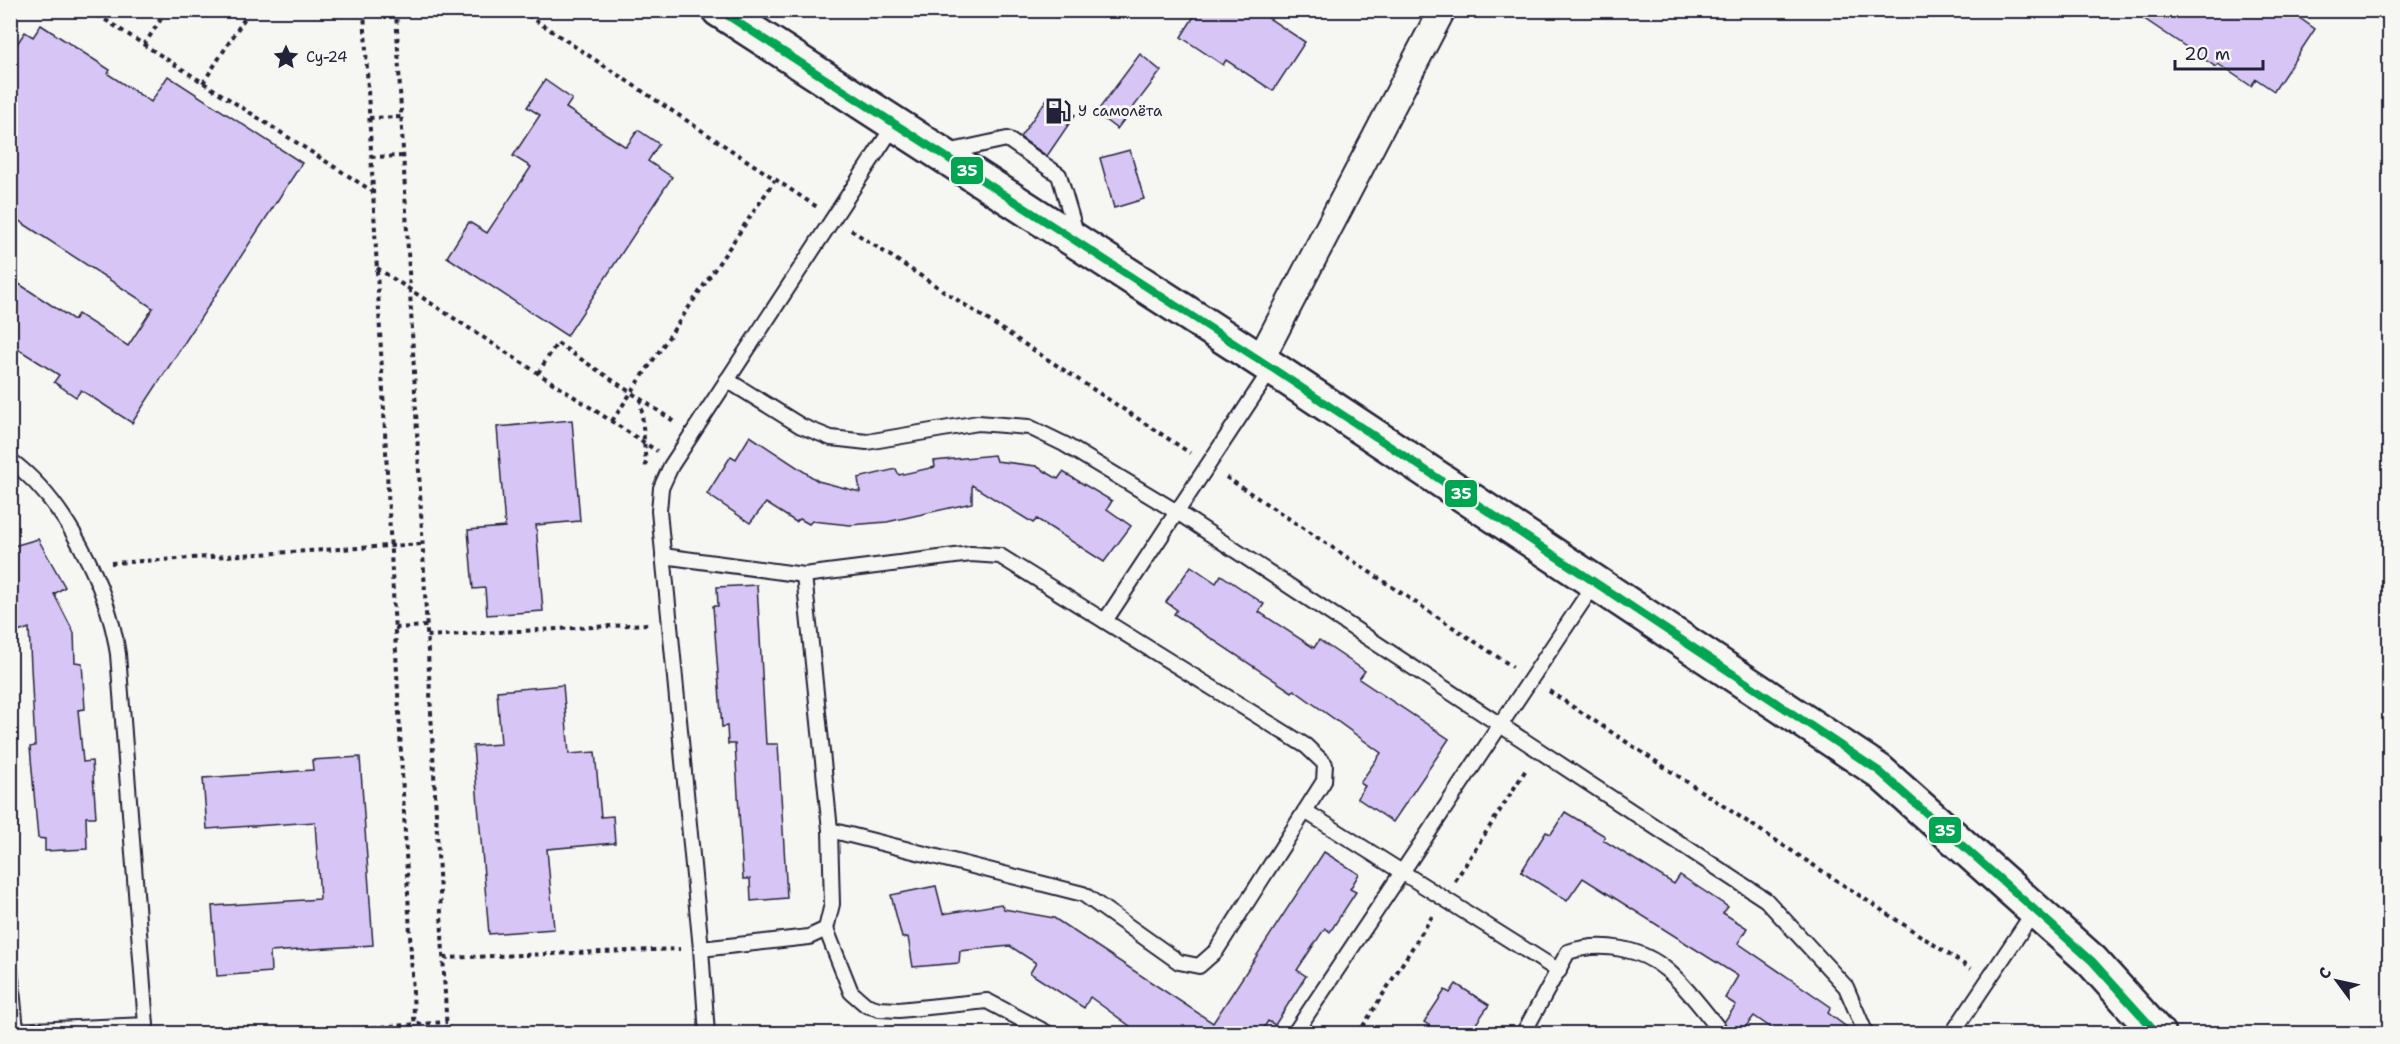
<svg xmlns="http://www.w3.org/2000/svg" width="2400" height="1044" font-family="'Shantell Sans',sans-serif">
	<rect width="100%" height="100%" fill="#f6f6f2"/>
	<filter id="ink" filterUnits="userSpaceOnUse"><feTurbulence type="fractalNoise" baseFrequency=".0167" numOctaves="2"/><feDisplacementMap in="SourceGraphic" scale="12" xChannelSelector="R" yChannelSelector="G"/><feConvolveMatrix kernelMatrix="1 2 1 2 8 2 1 2 1" color-interpolation-filters="sRGB"/></filter>
	<g filter="url(#ink)">
		<g fill="#d7c5f6" stroke="#22223b" stroke-width="1.5">
			<polygon points="1198,10 1258,11 1305,42 1273,91 1226,60 1223,65 1181,37"/>
			<polygon points="2131,10 2288,10 2315,29 2274,91 2256,79 2251,86 2218,64 2216,67"/>
			<polygon points="41,25 110,70 108,74 151,102 168,76 302,163 132,423 81,390 76,397 54,382 59,375 10,344 10,278 74,320 78,314 128,346 153,308 10,215 10,54 25,32 33,37"/>
			<polygon points="1140,54 1161,71 1117,129 1096,113"/>
			<polygon points="545,80 572,99 566,108 626,147 638,130 659,144 648,161 672,177 567,336 447,257 469,222 487,233 531,167 513,156 540,115 527,107"/>
			<polygon points="1049,96 1075,115 1047,156 1020,137"/>
			<polygon points="1130,150 1144,199 1114,208 1100,158"/>
			<polygon points="572,420 580,521 536,525 543,611 487,615 485,588 473,589 468,530 505,527 497,427"/>
			<polygon points="750,436 818,481 860,492 858,478 896,469 899,475 935,467 934,461 994,455 996,461 1036,466 1058,479 1063,472 1112,501 1107,509 1131,526 1104,562 1037,519 1033,523 972,485 972,503 887,522 850,525 812,521 809,524 800,519 796,522 766,503 750,523 707,494 731,456 736,459"/>
			<polygon points="38,539 65,587 54,594 74,633 75,662 82,663 85,709 78,710 83,762 92,761 96,817 86,817 87,849 45,851 45,839 38,838 30,747 35,746 29,628 18,632 10,618 10,547"/>
			<polygon points="1191,566 1216,583 1221,575 1264,604 1259,612 1314,648 1319,640 1365,671 1359,679 1449,739 1393,822 1357,798 1365,786 1360,783 1381,753 1294,690 1292,692 1174,614 1177,610 1166,602"/>
			<polygon points="757,585 766,744 778,744 787,898 751,901 750,879 743,879 735,744 728,744 727,726 722,727 713,606 718,606 717,587"/>
			<polygon points="563,685 569,754 595,752 601,817 613,816 615,843 547,849 554,929 489,934 473,746 501,744 497,691"/>
			<polygon points="360,757 373,945 270,952 271,972 217,976 212,906 320,899 315,822 207,829 203,778 313,770 312,760"/>
			<polygon points="1565,812 1605,836 1603,840 1674,884 1680,875 1728,907 1723,913 1747,928 1738,943 1831,1007 1828,1013 1856,1034 1780,1034 1754,1016 1740,1034 1732,1034 1724,1022 1736,1005 1725,998 1738,976 1583,878 1567,901 1521,872 1546,832 1551,834"/>
			<polygon points="1324,852 1359,874 1350,889 1356,892 1330,932 1325,928 1297,970 1306,976 1275,1025 1268,1021 1260,1034 1141,1034 1090,997 1084,1008 1030,973 1036,963 1010,946 960,951 959,963 913,967 908,937 902,938 891,895 936,886 943,914 1001,904 1004,909 1054,918 1213,1023"/>
			<polygon points="1456,984 1489,1005 1469,1034 1425,1034 1430,1026 1424,1022 1445,990 1450,993"/>
		</g>
		<g fill="none" stroke-linecap="round" stroke-linejoin="round">
			<g stroke="#22223b" stroke-width="18">
				<g id="service">
					<polyline points="947,152 1007,139 1059,175 1077,236"/>
					<polyline points="727,380 801,426 831,438 867,442 978,423 1029,427 1064,444 1177,512 1766,900 1846,987 1866,1034"/>
					<path d="M10,460C66,501 108,587 118,654L146,1025L10,1031"/>
					<polyline points="663,556 804,575 971,554 1000,556 1306,746 1325,764 1324,781 1216,951 1199,966 1179,962 1083,894 830,830"/>
					<polyline points="1105,621 1272,368"/>
					<polyline points="1305,811 1559,971"/>
					<polyline points="826,929 851,992 866,1005 879,1009 899,1010 987,1001 1049,1034"/>
					<polyline points="701,949 809,937 826,929 832,904 830,830 804,575"/>
					<polyline points="10,968 16,1030"/>
					<polyline points="707,1034 701,949 659,511 661,488 671,466 895,124"/>
					<polyline points="1294,1034 1595,583"/>
					<path d="M1523,1034L1568,952C1601,941 1642,948 1668,971C1688,988 1706,1014 1723,1034"/>
					<polyline points="1952,1034 2035,910"/>
				</g>
			</g>
			<g stroke="#22223b" stroke-width="30">
				<polyline id="minor" points="1260,360 1442,10"/>
			</g>
			<g stroke="#22223b" stroke-width="38">
				<polyline id="secondary" points="719,10 1272,368 1879,771 2092,961 2158,1034"/>
			</g>
			<g stroke="#22223b" stroke-width="4" stroke-dasharray="4.5 4.5" stroke-linecap="butt">
				<polyline points="90,10 372,191"/>
				<polyline points="364,10 415,1034"/>
				<polyline points="396,10 447,1034"/>
				<polyline points="426,10 524,14"/>
				<polyline points="520,10 817,207"/>
				<polyline points="144,45 167,10"/>
				<polyline points="203,83 250,10"/>
				<polyline points="369,118 401,117"/>
				<polyline points="371,157 403,156"/>
				<polyline points="851,230 1190,453"/>
				<polyline points="377,268 657,451"/>
				<polyline points="538,373 557,343 675,422"/>
				<polyline points="641,399 646,467"/>
				<polyline points="612,421 775,180"/>
				<polyline points="1226,477 1513,667"/>
				<polyline points="111,563 423,544"/>
				<polyline points="395,628 427,626"/>
				<polyline points="427,636 648,624"/>
				<polyline points="1549,691 1971,969"/>
				<polyline points="1455,881 1527,768"/>
				<polyline points="444,958 680,949"/>
				<polyline points="283,1034 447,1022"/>
				<polyline points="1358,1034 1433,915"/>
			</g>
			<use href="#service" stroke="#f6f6f2" stroke-width="14"/>
			<use href="#minor" stroke="#f6f6f2" stroke-width="26"/>
			<use href="#secondary" stroke="#f6f6f2" stroke-width="33"/>
			<g stroke="#f6f6f2" stroke-width="12">
				<polyline id="bus-1" points="719,10 1272,368 1879,771 2092,961 2158,1034"/>
			</g>
			<use href="#bus-1" stroke="#00a651" stroke-width="8"/>
		</g>
	</g>
	<defs>
		<g id="sight-bare" transform="scale(2.07)"><path d="M0-6L1.8-2.2L6-1.7L2.9 1.2L3.7 5.4L0 3.3L-3.7 5.4L-2.9 1.2L-6-1.7L-1.8-2.2Z" fill="#22223b" stroke="#f6f6f2" stroke-width="2.5" paint-order="stroke"/></g>
		<g id="fuel-bare" transform="scale(2.07)"><path d="M-5.5-6h7V0h2V4h1.3V-2.5L3-4.5l.8-.8L6-3V5H2.5V1h-1V6h-7ZM-4.2-4.7v3.2H.2V-4.7Z" fill="#22223b" stroke="#f6f6f2" stroke-width="2.5" paint-order="stroke"/></g>
	</defs>
	<g fill-rule="evenodd">
		<use href="#sight-bare" x="286" y="57"/>
		<use href="#fuel-bare" x="1058" y="111"/>
	</g>
	<g text-anchor="middle" dominant-baseline="central" stroke-width="6" stroke-linejoin="round" paint-order="stroke">
		<g font-size="15" fill="#22223b" stroke="#f6f6f2" text-anchor="start">
			<text x="306" y="57">Су-24</text>
			<text x="1078" y="111">У самолёта</text>
		</g>
	</g>
	<g stroke="#f6f6f2" stroke-width="2">
		<rect x="950" y="156" width="34" height="29" rx="6" fill="#00a651"/>
		<rect x="1444" y="479" width="34" height="29" rx="6" fill="#00a651"/>
		<rect x="1928" y="816" width="34" height="28" rx="6" fill="#00a651"/>
	</g>
	<g font-size="16" text-anchor="middle" font-weight="bold" fill="#fff">
		<text x="967" y="176">35</text>
		<text x="1461" y="499">35</text>
		<text x="1945" y="836">35</text>
	</g>
	<rect width="2400" height="1044" fill="none" stroke="#f6f6f2" stroke-width="36"/>
	<rect x="18" y="18" width="2364" height="1008" fill="none" stroke="#22223b" stroke-width="2" filter="url(#ink)"/>
	<g transform="translate(2337 981) rotate(303)" stroke="#f6f6f2" stroke-width="4.5" paint-order="stroke">
	<path d="M0-4.5L10 22L0 15L-10 22Z" fill="#22223b"/>
	<text y="-9" font-size="16" font-weight="bold" text-anchor="middle" fill="#22223b">С</text>
	</g>
	<path d="M2175 60v9h88v-9" fill="none" stroke="#22223b" stroke-width="3"/>
	<text x="2184" y="60" font-size="18" fill="#22223b" stroke="#f6f6f2" stroke-width="4.5" paint-order="stroke">20 m</text>
</svg>
